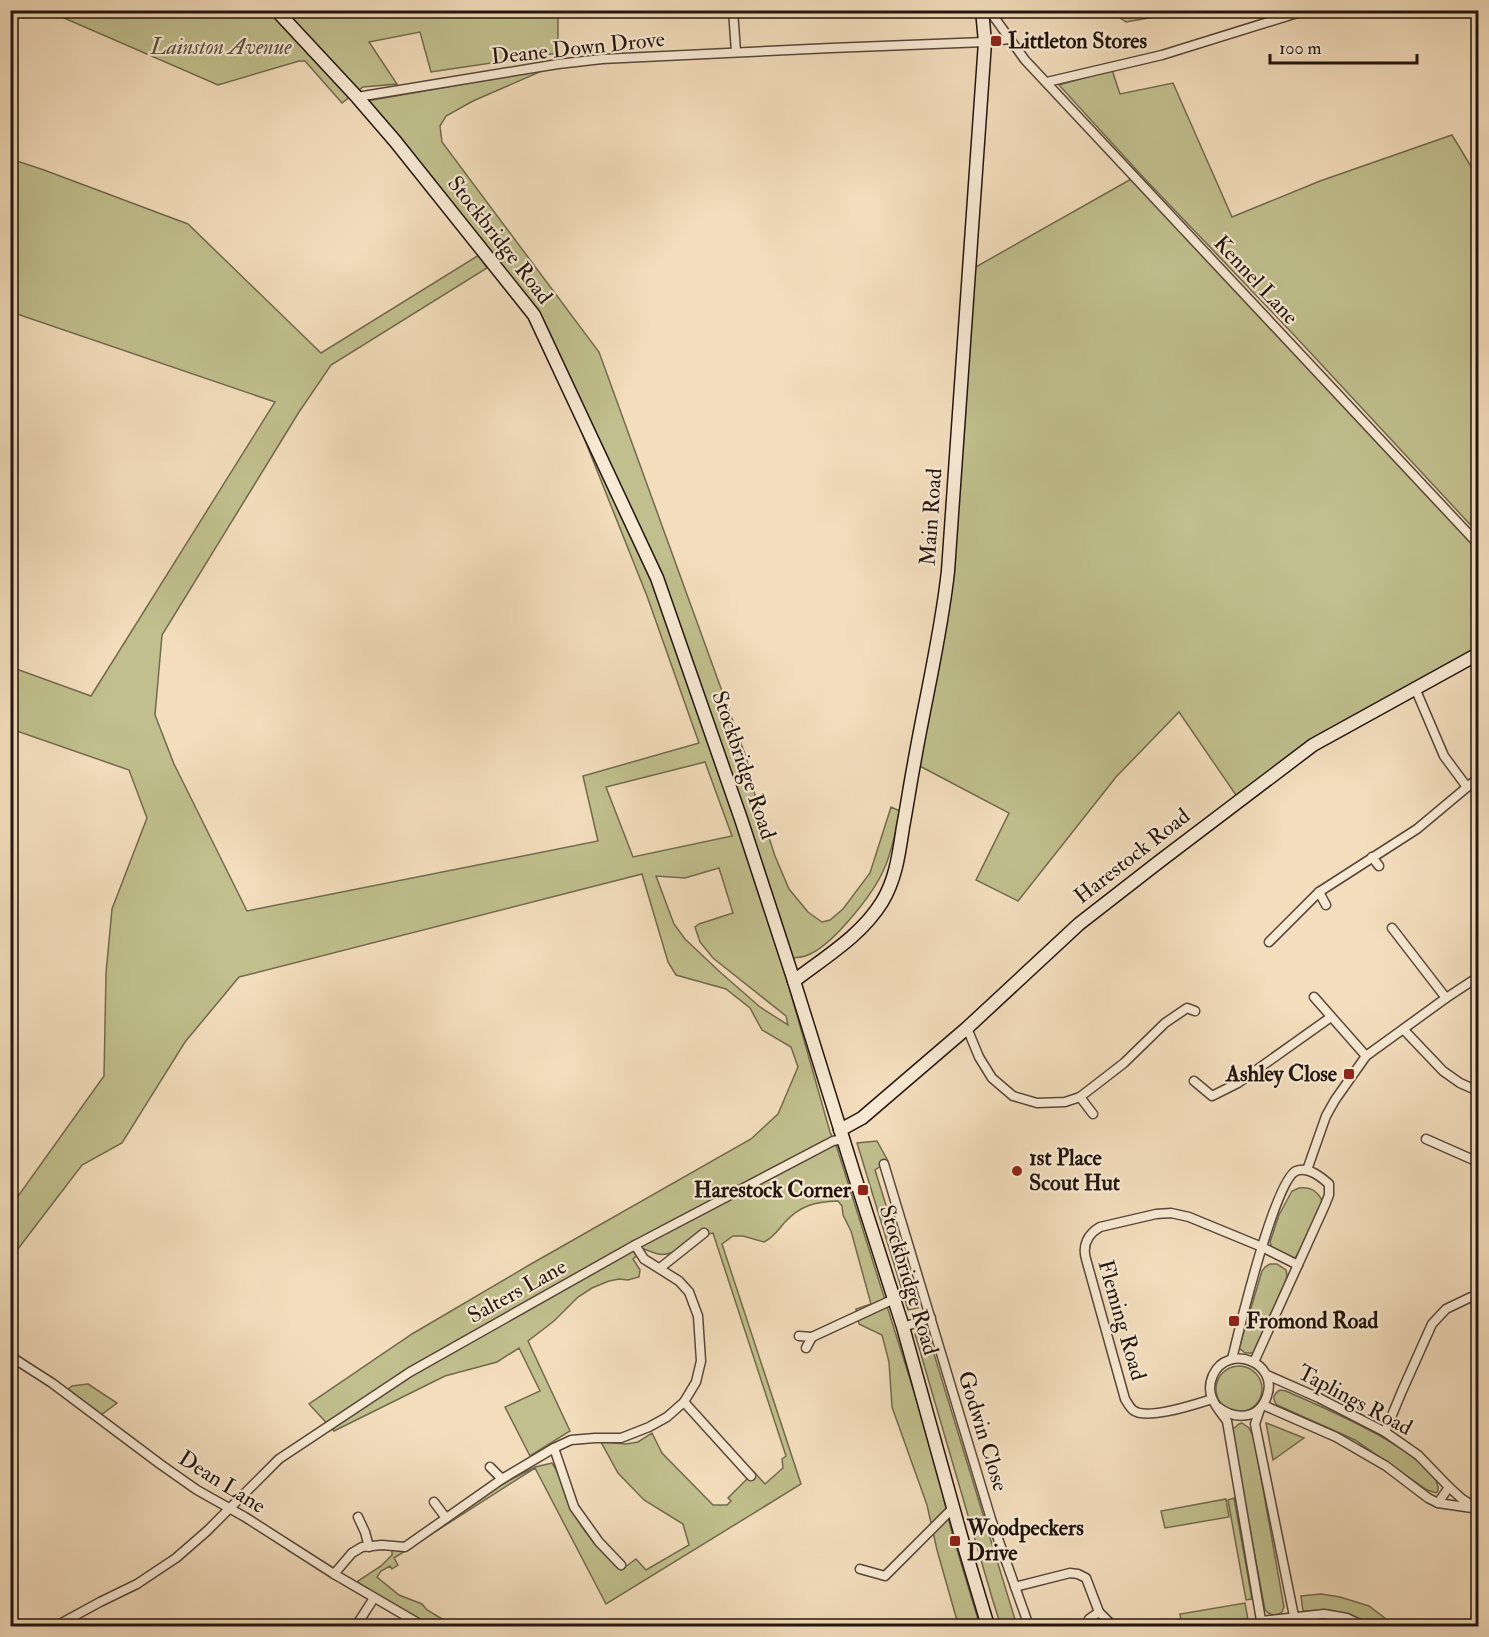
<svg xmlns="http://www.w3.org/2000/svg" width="1489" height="1637" font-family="'IM FELL Double Pica',serif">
	<rect width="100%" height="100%" fill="#f3ddbc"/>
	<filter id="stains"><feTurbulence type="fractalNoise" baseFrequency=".00333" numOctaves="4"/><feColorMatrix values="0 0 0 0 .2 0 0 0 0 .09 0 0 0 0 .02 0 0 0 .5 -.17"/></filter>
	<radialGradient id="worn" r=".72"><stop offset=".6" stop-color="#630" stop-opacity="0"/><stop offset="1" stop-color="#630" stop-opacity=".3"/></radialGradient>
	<g fill="#c0bf8d" stroke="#726a4e" stroke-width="1.5" fill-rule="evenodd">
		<polygon points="48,11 558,11 558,53 431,72 420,32 369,42 397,84 363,87 342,103 305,61 299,61 218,85"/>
		<polygon points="1110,11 1110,10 1189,11 1126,22"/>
		<path d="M544,70L473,101L446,116L440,126L442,142L599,352L747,760L753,789L775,856L789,889L808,912L822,922L830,920L843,909L870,873L891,807L900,811C896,830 892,852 884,869C874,893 833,945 808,955C800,959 789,957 781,959L830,1132L837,1148L916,1398L940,1483L952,1533L980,1626H960L958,1624L937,1550L927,1505L892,1407L889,1362L882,1335L859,1324L856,1309L871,1304L851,1231L843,1215L842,1206L838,1201C815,1202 801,1205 785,1222C778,1230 774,1237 764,1242L743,1236H733L722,1244L801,1484L606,1604L535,1468L394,1558L398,1565L392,1569L390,1566L381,1571L377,1577L399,1595L422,1604L427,1610L444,1620L439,1626H430L360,1586L358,1581L381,1566L392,1555V1549L397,1548L510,1480L535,1467L552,1463C561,1475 562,1489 568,1503C581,1530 599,1550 621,1570L636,1559L646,1570L689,1545L683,1524L644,1500L618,1473L601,1442L626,1444L638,1442L652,1433L662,1453L713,1505H727L731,1501L728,1498L754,1472L765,1484L783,1468L782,1459L786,1456L713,1233C696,1235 675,1258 658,1254C654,1253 649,1251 644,1249L633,1259L640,1270L639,1277L628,1280L619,1279L609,1281L592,1288L578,1297L554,1321L528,1341L570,1431L530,1456L505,1407L540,1391L519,1348L497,1362L445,1376L334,1431L309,1404L412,1334L531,1264L751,1139L778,1114L798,1067L791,1047L762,1030L750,1008L726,989L676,975L668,962L642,874L239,977L185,1042L122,1143L82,1165L11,1258V1206L104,1076L106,973L112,909L147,818L129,770L11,729V667L91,696L275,402L11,312V159L44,170L188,224L321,353L479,255L487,268L331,365L299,412L162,635L155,715L174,764L247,911L598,841L583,776L699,743L647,596L537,320L361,102ZM705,762L732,836L633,857L606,787ZM719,868L733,913L699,924L695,927L700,942L713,958L786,1016L788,1025L760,1007L720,972L685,939L674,924L656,876L685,878Z"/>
		<polygon points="1112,70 1120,94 1173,83 1232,217 1320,181 1452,135 1478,178 1478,194 1472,198 1478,210 1478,533 1294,335 1143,177 1059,85"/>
		<polygon points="1133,178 1478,544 1478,649 1313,745 1240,801 1179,712 1116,777 1018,901 976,880 1009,813 914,763 943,612 974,268"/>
		<polygon points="877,1141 888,1161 875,1170 918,1308 908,1310 857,1143"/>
		<path d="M1299,1188C1311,1187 1316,1190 1322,1200L1321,1206L1296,1257L1293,1258L1272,1249L1270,1242L1279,1215L1292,1191Z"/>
		<polygon points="1270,1264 1277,1264 1286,1270 1287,1275 1286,1281 1253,1353 1245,1353 1239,1348 1262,1271 1265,1267"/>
		<polygon points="927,1331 1017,1626 1001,1626 993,1601 915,1334"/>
		<circle cx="1239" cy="1389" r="23"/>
		<polygon points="88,1384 117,1403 101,1415 68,1389 72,1386"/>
		<path d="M1280,1390L1286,1391C1314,1404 1443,1456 1438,1491L1436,1493L1427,1490L1355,1440L1277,1405C1272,1399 1273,1394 1280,1390Z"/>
		<path d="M1242,1423L1249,1428L1254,1438L1284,1607L1282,1612C1277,1616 1270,1616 1265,1610L1233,1438V1429L1239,1424Z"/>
		<polygon points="1266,1423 1269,1424 1304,1438 1273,1460"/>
		<polygon points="1234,1498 1252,1599 1246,1600 1228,1500"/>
		<polygon points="1226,1499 1229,1517 1165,1528 1161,1511"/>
		<polygon points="1321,1594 1340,1597 1369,1606 1395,1626 1375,1626 1347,1614 1327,1610 1303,1611 1301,1596"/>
		<polygon points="1245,1603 1248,1620 1211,1626 1182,1626 1180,1614"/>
	</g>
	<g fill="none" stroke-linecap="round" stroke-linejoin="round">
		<g stroke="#57473a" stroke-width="11">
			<g id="street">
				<polyline points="733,10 736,52"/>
				<polyline points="989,10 1025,60 1478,544"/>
				<polyline points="1047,82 1162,55 1307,10"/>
				<polyline points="357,97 558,64 602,59 831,48 985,42 1009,39"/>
				<polyline points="1415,688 1444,756 1467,787"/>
				<polyline points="1372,857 1379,866"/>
				<polyline points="1319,892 1326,905"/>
				<polyline points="1392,928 1446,998"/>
				<polyline points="1269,942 1319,892 1417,829 1478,778"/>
				<polyline points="1314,997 1366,1056"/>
				<polyline points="967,1028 979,1057 992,1078 1013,1096 1037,1103 1065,1102 1080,1097 1124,1063 1165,1023 1187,1008 1195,1011"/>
				<polyline points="1404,1030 1443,1071 1460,1083 1478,1091"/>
				<polyline points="1194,1081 1212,1096 1238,1083 1331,1017"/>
				<polyline points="1080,1097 1093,1114"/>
				<polyline points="1426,1139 1478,1162"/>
				<polyline points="884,1164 991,1519 1029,1626"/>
				<polyline points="1307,1170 1326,1116 1335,1100 1366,1056 1446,998 1478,977"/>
				<polyline points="660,1268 704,1233"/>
				<polyline points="903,1327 931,1318"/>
				<polyline points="799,1336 812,1337 806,1348"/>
				<polyline points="812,1337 894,1299"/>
				<polyline points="10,1356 52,1383 160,1464 197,1490 245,1517 334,1574 423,1626"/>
				<path d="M1232,1359C1239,1330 1275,1180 1296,1171C1308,1166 1321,1177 1329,1184V1195L1325,1205L1254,1362"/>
				<polyline points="1267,1375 1319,1398 1385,1432 1418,1455 1449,1487 1462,1499 1478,1509"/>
				<path d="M1212,1399C1196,1404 1146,1421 1133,1410C1130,1408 1127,1402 1125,1399L1086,1259C1082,1245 1088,1234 1100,1227L1156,1214L1171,1213L1189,1217L1262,1247L1298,1265"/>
				<polyline points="684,1402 751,1476"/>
				<polyline points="1263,1405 1336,1437 1386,1466 1428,1498 1438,1503 1472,1508"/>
				<path d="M1218,1407C1235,1420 1259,1420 1267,1396C1279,1362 1228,1343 1213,1375C1210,1382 1209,1391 1212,1398C1215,1406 1222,1414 1227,1421L1262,1626"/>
				<polyline points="1260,1409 1255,1424 1296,1626"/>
				<polyline points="1385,1432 1402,1391 1432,1324 1446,1309 1471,1297 1478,1297"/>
				<polyline points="554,1448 574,1507 599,1542 621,1565"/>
				<polyline points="490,1467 502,1479"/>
				<polyline points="434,1502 446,1518"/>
				<polyline points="1438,1503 1449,1487"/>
				<polyline points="358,1517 365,1532 369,1547"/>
				<polyline points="860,1569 885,1576 953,1508"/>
				<polyline points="334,1574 352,1553 362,1547 382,1545 405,1547 502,1479 554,1448 571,1440 595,1438 621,1438 649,1427 667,1417 684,1402 696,1382 701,1361 698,1316 689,1292 679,1281 644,1259 635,1245"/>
				<polyline points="1015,1587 1070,1573 1078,1574 1086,1578 1099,1612 1109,1622"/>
				<polyline points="1089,1619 1099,1612"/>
				<polyline points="1261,1621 1324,1614 1347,1618 1364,1626"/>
				<polyline points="56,1626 100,1602 137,1584 176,1558 207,1531 279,1459 410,1372 635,1245 833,1141 843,1139"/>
				<polyline points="356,1626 374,1598"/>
			</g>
		</g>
		<g stroke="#23150e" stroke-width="15">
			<g id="secondary">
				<polyline points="276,10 357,97 395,141 534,315 657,578 741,819 794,981 855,1177 903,1327 961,1536 988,1626"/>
				<path d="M794,981C825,957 861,936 882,902C896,879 899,853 903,827C907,806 910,785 914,764C925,700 941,636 948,571L985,42L982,10"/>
				<polyline points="840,1130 862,1118 967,1028 1079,924 1160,861 1313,745 1478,654"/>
			</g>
		</g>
		<use href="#street" stroke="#f7e9d3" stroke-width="8"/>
		<use href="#secondary" stroke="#f7e9d3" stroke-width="12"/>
	</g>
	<g fill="#8f2418" stroke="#f7e9d3" stroke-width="2">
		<rect x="990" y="35" width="12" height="12" rx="3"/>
		<rect x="1343" y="1068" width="12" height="12" rx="3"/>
		<circle cx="1017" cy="1171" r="6"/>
		<rect x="857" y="1184" width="12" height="12" rx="3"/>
		<rect x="1228" y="1315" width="12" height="12" rx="3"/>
		<rect x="949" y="1535" width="12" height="12" rx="3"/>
	</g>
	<g text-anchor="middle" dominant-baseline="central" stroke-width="4.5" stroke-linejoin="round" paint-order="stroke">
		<g font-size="22" font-weight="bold" fill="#23150e" stroke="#f7e9d3" text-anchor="start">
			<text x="1008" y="41">Littleton Stores</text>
			<text x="1337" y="1074" text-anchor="end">Ashley Close</text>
			<text x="1029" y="1158">1st Place<tspan x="1029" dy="25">Scout Hut</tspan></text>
			<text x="851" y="1190" text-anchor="end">Harestock Corner</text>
			<text x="1246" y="1321">Fromond Road</text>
			<text x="967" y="1528">Woodpeckers<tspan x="967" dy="25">Drive</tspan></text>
		</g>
		<g font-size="22" font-style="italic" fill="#5a503a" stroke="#f7e9d3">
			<text x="221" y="47">Lainston Avenue</text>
		</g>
		<g font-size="22" fill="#23150e" stroke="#f7e9d3">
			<text transform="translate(578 48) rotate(-6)">Deane Down Drove</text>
			<text transform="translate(500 240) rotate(52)">Stockbridge Road</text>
			<text transform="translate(1256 280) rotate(47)">Kennel Lane</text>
			<text transform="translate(931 517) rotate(-86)">Main Road</text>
			<text transform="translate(744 765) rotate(71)">Stockbridge Road</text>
			<text transform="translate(1132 856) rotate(-38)">Harestock Road</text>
			<text transform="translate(909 1280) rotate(73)">Stockbridge Road</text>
			<text transform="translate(517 1291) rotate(-29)">Salters Lane</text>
			<text transform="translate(1122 1320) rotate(74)">Fleming Road</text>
			<text transform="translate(1355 1400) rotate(28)">Taplings Road</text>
			<text transform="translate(983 1431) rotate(73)">Godwin Close</text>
			<text transform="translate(222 1482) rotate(32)">Dean Lane</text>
		</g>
	</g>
	<rect width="1489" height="1637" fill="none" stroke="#f3ddbc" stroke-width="36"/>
	<rect x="12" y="12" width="1465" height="1613" fill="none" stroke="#23150e" stroke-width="3"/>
	<rect x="18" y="18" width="1453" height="1601" fill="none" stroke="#23150e" stroke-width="1.5"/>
	<path d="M1270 54v9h147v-9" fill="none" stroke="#23150e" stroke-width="3"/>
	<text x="1279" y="54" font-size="18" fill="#23150e" stroke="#f7e9d3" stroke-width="4.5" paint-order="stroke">100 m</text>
	<rect width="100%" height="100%" filter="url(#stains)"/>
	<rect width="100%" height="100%" fill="url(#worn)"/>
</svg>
